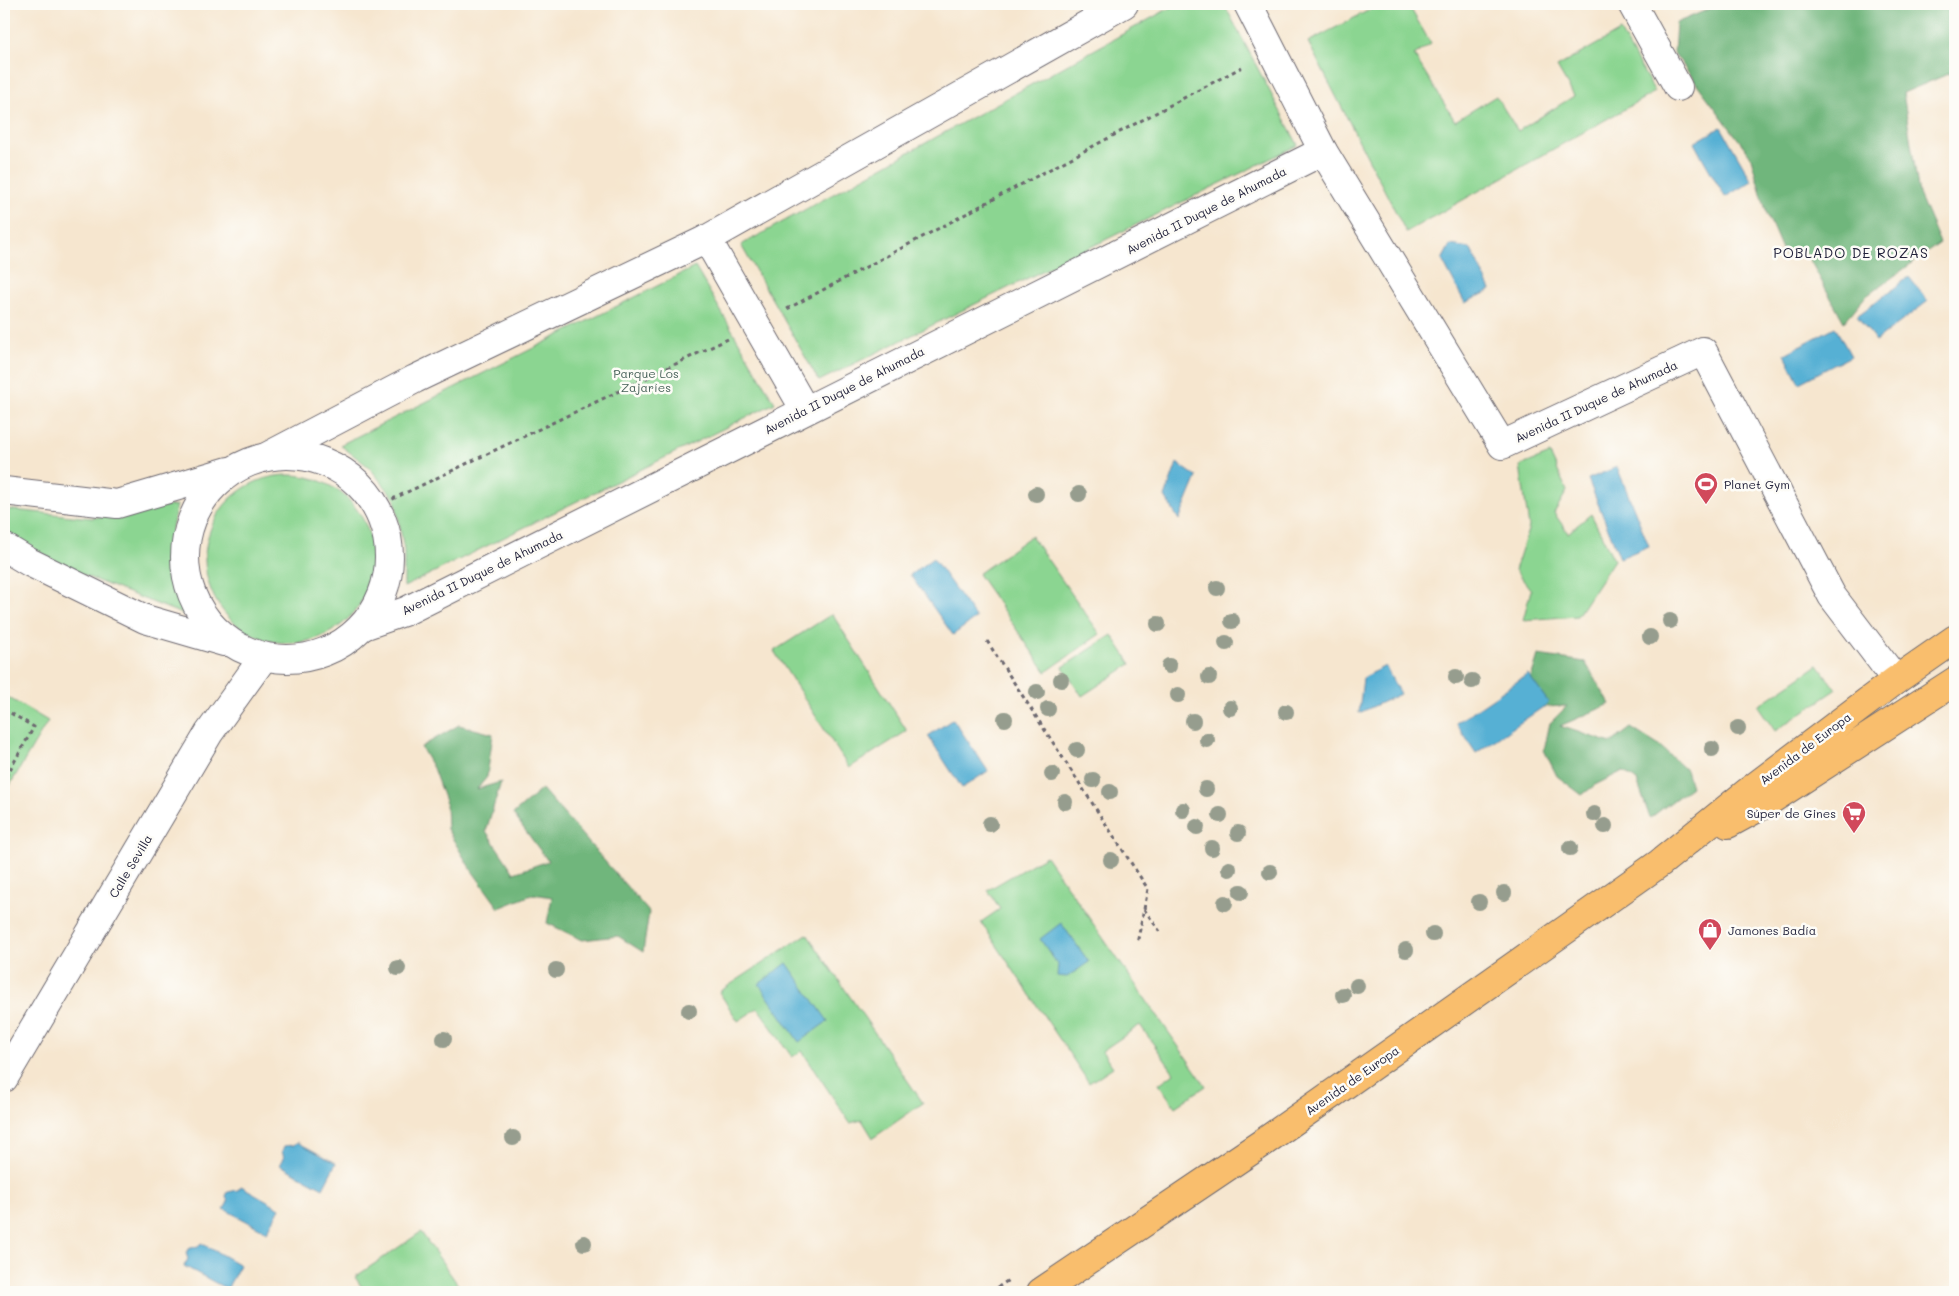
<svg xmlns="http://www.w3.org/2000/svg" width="1959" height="1296" font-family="Mali,sans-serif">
	<rect width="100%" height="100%" fill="#fdfcf7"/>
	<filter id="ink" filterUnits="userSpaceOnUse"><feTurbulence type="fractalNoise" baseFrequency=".02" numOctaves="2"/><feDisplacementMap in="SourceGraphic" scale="10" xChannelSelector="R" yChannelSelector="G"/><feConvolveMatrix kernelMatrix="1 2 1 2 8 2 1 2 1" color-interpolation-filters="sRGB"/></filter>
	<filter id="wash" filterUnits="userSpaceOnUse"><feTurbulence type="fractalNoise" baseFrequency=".0096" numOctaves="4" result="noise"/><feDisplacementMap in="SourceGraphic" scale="20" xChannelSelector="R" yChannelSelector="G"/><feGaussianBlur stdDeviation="1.12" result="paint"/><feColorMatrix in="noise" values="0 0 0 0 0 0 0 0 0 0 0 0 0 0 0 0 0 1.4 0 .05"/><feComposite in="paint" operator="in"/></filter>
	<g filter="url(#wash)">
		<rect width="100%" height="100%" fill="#f6e6cf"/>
		<g fill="#8bd591" stroke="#567c66">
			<polygon points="1177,4 1224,4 1298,145 819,381 741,245"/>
			<polygon points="1381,4 1408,4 1431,44 1414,55 1455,121 1496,96 1518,131 1574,96 1557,67 1620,31 1655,92 1406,232 1308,42"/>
			<polygon points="695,267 775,403 404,587 404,550 395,499 369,467 340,445"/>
			<polygon points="1550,454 1567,491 1554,513 1568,533 1591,514 1614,560 1577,616 1523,620 1531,590 1515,570 1529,527 1520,466"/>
			<circle cx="289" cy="559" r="84"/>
			<polygon points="177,505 170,538 170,567 190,617 70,570 4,531 4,509 92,518"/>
			<polygon points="1031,536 1100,634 1046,672 978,574"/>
			<polygon points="832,614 907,731 849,768 774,651"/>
			<polygon points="1112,635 1131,664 1082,696 1063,667"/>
			<polygon points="1818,665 1836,690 1775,731 1758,706"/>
			<polygon points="4,695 48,721 4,795"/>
			<polygon points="1046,856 1206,1086 1175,1107 1159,1084 1174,1073 1140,1025 1102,1051 1113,1067 1089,1083 981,922 1000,909 988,890"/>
			<polygon points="807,934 923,1103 873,1138 862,1120 850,1123 802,1051 792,1057 758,1008 738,1021 719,992"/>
			<polygon points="421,1232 463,1292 365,1292 355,1277"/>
		</g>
		<g fill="#70b67b" stroke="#496c5b">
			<polygon points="1721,4 1784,6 1787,4 1955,4 1955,74 1948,74 1903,93 1919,194 1940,243 1865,297 1844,322 1805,251 1784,254 1767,214 1750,155 1674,53 1676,23"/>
			<polygon points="1538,655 1585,662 1610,704 1560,726 1611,743 1631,728 1661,747 1686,770 1691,787 1650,818 1637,781 1623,771 1595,785 1582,795 1557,776 1544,750 1550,723 1567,706 1543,707 1531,678"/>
			<polygon points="459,725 493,734 487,777 477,789 501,782 486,831 514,873 548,861 513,814 542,789 649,912 643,952 618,936 582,940 547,923 552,897 534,894 499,908 470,868 447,829 446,804 433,768 421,747"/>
		</g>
		<g fill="#56b0d4" stroke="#3c6988">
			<polygon points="1721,127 1752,181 1725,197 1694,143"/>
			<polygon points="1450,245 1470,248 1491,290 1465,303 1442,260"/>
			<polygon points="1909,277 1928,301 1876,341 1857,316"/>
			<polygon points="1835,327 1851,356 1799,383 1785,354"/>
			<polygon points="1177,463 1197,477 1179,520 1165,497"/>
			<polygon points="1617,467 1649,546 1620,558 1588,479"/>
			<polygon points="933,558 976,618 953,635 910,575"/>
			<polygon points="1385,666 1400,694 1359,713 1363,678"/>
			<polygon points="1528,674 1549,703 1476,753 1456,723"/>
			<polygon points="953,719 988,771 962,788 928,736"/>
			<polygon points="1061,923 1089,962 1067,977 1057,976 1058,965 1040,939"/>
			<polygon points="787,963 828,1021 799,1042 759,984"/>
			<polygon points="297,1142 336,1163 323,1188 280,1165 284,1158 282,1151 284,1146 294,1145"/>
			<polygon points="241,1186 280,1208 267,1232 224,1209 228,1202 226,1196 228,1192 238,1190"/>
			<polygon points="201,1243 240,1265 227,1289 184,1266 188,1259 186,1253 188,1249 198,1246"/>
		</g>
	</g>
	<g filter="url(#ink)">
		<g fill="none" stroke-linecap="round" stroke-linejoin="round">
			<g stroke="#6c676f" stroke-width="30">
				<g id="minor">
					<polyline points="1248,4 1323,151 1502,445 1703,351 1832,596 1896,680"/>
					<polyline points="1632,4 1678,87"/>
					<polyline points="707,239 805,410"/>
					<circle cx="287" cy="557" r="102"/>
					<polyline points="266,457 415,379 707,239 1124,4"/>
					<polyline points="4,491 117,504 229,471"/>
					<polyline points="4,547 29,562 145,619 224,642"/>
					<polyline points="363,626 406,611 1323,151"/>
					<polyline points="4,1078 209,733 263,658"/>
				</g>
			</g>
			<g stroke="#6c676f" stroke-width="30">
				<g id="major">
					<polyline points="1728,824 1763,805 1955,681"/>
					<polyline points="1041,1292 1261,1144 1571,926 1660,863 1749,791 1896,680 1955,639"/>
				</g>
			</g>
			<g stroke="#6c676f" stroke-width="3" stroke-dasharray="4 4" stroke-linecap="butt">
				<polyline points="787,309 1242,67"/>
				<polyline points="378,506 728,339"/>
				<polyline points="987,641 1148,889 1137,944"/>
				<polyline points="4,709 34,727 4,780"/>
				<polyline points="1144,909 1161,933"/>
				<polyline points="991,1292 1010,1279"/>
			</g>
			<use href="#minor" stroke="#fff" stroke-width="28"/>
			<use href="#major" stroke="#f9be6d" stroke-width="28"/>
		</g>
		<g fill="#969d8e">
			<circle cx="1036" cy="494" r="8"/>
			<circle cx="1079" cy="494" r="8"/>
			<circle cx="1217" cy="588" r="8"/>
			<circle cx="1232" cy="621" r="8"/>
			<circle cx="1670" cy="621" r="8"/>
			<circle cx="1158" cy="624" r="8"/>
			<circle cx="1650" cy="637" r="8"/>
			<circle cx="1226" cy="643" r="8"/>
			<circle cx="1169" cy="666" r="8"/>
			<circle cx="1209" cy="677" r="8"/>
			<circle cx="1456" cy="677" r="8"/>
			<circle cx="1061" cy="680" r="8"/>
			<circle cx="1472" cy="681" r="8"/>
			<circle cx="1037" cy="692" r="8"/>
			<circle cx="1178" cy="695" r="8"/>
			<circle cx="1230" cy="708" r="8"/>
			<circle cx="1048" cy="709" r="8"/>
			<circle cx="1286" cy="712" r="8"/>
			<circle cx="1005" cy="719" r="8"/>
			<circle cx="1193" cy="721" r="8"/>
			<circle cx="1738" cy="728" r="8"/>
			<circle cx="1207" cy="740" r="8"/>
			<circle cx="1712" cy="749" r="8"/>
			<circle cx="1077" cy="750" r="8"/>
			<circle cx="1052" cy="774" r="8"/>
			<circle cx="1093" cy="780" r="8"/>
			<circle cx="1206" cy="789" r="8"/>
			<circle cx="1110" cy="792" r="8"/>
			<circle cx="1065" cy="802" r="8"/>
			<circle cx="1183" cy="810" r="8"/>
			<circle cx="1594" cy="814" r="8"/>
			<circle cx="1220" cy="815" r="8"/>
			<circle cx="990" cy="824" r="8"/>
			<circle cx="1605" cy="826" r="8"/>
			<circle cx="1197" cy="827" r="8"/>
			<circle cx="1238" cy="833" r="8"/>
			<circle cx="1212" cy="848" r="8"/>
			<circle cx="1570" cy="848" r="8"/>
			<circle cx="1111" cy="860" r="8"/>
			<circle cx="1229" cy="869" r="8"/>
			<circle cx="1270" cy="872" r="8"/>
			<circle cx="1241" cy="892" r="8"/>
			<circle cx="1504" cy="893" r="8"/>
			<circle cx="1479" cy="902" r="8"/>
			<circle cx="1225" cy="903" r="8"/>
			<circle cx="1433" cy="934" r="8"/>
			<circle cx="1406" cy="950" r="8"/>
			<circle cx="398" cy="968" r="8"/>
			<circle cx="556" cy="970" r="8"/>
			<circle cx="1357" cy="986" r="8"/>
			<circle cx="1343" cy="995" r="8"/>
			<circle cx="689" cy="1011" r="8"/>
			<circle cx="444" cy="1039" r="8"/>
			<circle cx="513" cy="1138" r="8"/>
			<circle cx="584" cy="1243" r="8"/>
		</g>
	</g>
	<defs>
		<g id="stadium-pin" transform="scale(1.25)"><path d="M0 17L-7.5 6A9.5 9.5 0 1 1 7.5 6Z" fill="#d1495b" stroke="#fdfcf7"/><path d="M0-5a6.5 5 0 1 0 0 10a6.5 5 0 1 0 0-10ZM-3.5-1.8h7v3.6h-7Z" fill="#fff"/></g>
		<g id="supermarket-pin" transform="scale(1.25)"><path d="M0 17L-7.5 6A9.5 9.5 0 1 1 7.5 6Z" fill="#d1495b" stroke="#fdfcf7"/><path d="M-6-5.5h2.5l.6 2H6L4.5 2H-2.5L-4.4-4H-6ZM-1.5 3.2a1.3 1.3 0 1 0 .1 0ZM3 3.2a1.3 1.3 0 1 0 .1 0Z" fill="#fff"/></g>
		<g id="shop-pin" transform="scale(1.25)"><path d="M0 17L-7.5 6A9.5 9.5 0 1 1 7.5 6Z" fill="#d1495b" stroke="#fdfcf7"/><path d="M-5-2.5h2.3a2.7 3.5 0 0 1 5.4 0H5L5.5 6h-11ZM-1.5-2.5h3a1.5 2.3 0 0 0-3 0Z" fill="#fff"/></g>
	</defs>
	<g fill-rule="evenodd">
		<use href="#stadium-pin" x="1706" y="484"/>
		<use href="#supermarket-pin" x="1854" y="813"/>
		<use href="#shop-pin" x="1710" y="930"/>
	</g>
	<g text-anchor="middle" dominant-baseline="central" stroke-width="5" stroke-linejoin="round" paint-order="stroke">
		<g font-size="12" fill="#22223b" stroke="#fdfcf7">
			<text transform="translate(1206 210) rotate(-27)">Avenida II Duque de Ahumada</text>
			<text transform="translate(844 390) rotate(-27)">Avenida II Duque de Ahumada</text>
			<text transform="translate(1596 401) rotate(-25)">Avenida II Duque de Ahumada</text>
			<text transform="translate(482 572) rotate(-26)">Avenida II Duque de Ahumada</text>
			<text transform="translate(1805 748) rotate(-37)">Avenida de Europa</text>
			<text transform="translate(130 866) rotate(-59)">Calle Sevilla</text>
			<text transform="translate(1352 1080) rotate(-35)">Avenida de Europa</text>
		</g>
		<g font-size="12" fill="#476159" stroke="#fdfcf7">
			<text x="646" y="373">Parque Los<tspan x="646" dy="14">Zajaríes</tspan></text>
		</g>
		<g font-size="12" fill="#22223b" stroke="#fdfcf7" text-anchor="start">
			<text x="1724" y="484">Planet Gym</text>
			<text x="1836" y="813" text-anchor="end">Súper de Gines</text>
			<text x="1728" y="930">Jamones Badía</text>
		</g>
		<g font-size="14" letter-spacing="1" fill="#22223b" stroke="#fdfcf7">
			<text x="1851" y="252">POBLADO DE ROZAS</text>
		</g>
	</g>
	<rect width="1959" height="1296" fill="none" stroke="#fdfcf7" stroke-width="20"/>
</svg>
